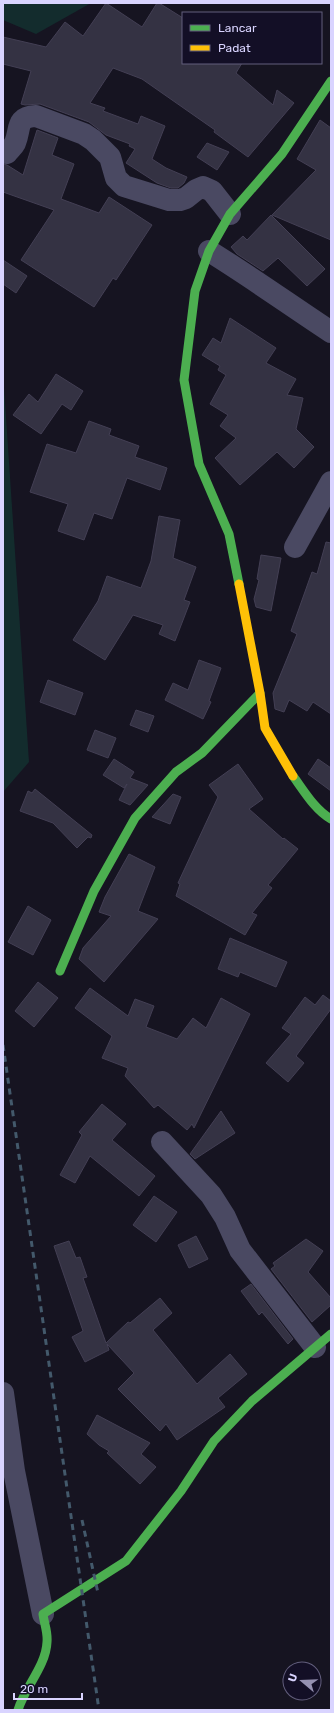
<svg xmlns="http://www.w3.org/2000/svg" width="334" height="1713" font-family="Rubik,sans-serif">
	<rect width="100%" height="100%" fill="#161421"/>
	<g fill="#132c2d">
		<polygon points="3,3 91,3 36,34 3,20"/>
		<polygon points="3,372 29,762 3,792"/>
	</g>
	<g fill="#343243" stroke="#433f54">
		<polygon points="106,3 142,27 157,3 159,3 183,18 183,63 242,63 236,73 273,105 277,90 294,103 248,157 214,132 215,130 142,79 113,68 90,103 105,108 103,111 138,124 141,116 165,126 152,159 166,168 187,177 184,183 178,188 171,188 157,183 126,163 135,149 129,146 130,144 106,135 89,122 40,104 25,105 21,104 31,71 3,64 3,37 46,47 65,22 83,36"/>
		<polygon points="320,120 331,128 331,240 272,215 316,170 297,159"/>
		<polygon points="37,130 58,138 52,155 74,164 61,199 99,213 109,197 152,225 116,280 113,278 94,307 21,260 54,210 3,192 3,164 7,165 23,175"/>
		<polygon points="207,143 229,152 217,170 197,157"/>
		<polygon points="271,215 325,269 307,286 278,258 263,271 237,254 231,247 243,236 247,240"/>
		<polygon points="3,260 27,276 16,293 3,284"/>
		<polygon points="230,318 276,348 266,363 296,379 287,395 303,398 296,429 314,447 294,468 277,452 240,485 215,458 236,438 220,426 228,415 210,404 226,375 218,370 220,366 202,355 213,338 221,343"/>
		<polygon points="56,374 83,391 71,410 62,404 41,434 13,415 29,394 38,402"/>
		<polygon points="89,421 111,429 109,435 139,446 135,457 167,468 160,490 127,478 112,519 94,513 84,540 58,531 68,504 30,492 47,444 76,453"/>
		<polygon points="159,516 180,520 173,558 196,567 184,600 190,602 175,641 159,634 163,625 133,615 105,660 73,640 98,601 107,576 141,588 151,561"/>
		<polygon points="326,542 331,543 331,714 313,702 307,711 289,700 284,712 275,709 273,693 297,634 291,631 312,572 317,574"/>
		<polygon points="261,555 281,558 271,611 256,607 254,599 259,580 257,579"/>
		<polygon points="199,660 221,668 209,701 211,702 203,719 165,700 173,683 188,690"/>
		<polygon points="48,680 83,693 75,715 40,702"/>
		<polygon points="136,710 154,716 148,732 130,725"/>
		<polygon points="95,730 116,738 108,758 87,750"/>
		<polygon points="114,759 134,772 130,778 148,785 130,805 119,800 127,784 124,788 103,775"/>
		<polygon points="318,759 331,768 331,791 308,774"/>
		<polygon points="238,764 263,799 249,809 283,839 284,838 298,849 268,885 272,888 252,913 257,915 245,935 176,896 180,884 178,883 218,797 209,785"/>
		<polygon points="35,789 92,835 91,838 88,837 77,848 53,823 20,811 28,791 32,793"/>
		<polygon points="173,794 181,797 170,824 152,817"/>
		<polygon points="129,854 155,867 138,911 158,919 104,982 79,959 83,948 111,916 99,912 105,897"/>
		<polygon points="28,906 51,920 33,955 8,942"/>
		<polygon points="230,938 287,962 276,987 240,972 238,977 218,969"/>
		<polygon points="38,982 58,998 34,1027 15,1011"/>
		<polygon points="90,988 128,1016 135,999 154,1006 146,1027 177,1039 193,1018 206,1028 221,998 250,1014 194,1128 192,1124 187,1130 158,1105 154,1108 125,1076 128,1068 102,1058 112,1036 75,1008"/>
		<polygon points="323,995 331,1001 331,1009 296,1056 304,1063 288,1082 266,1063 291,1034 282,1028 305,997 315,1005"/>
		<polygon points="102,1104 126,1124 112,1140 155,1176 139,1196 90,1156 75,1183 60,1175 82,1135 79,1132"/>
		<polygon points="221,1111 235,1133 195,1159 190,1154"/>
		<polygon points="154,1196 177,1212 156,1242 133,1225"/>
		<polygon points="196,1236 208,1259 189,1268 178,1245"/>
		<polygon points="306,1239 323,1251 308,1272 331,1298 331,1305 312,1322 271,1269 275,1266 273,1263"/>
		<polygon points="69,1241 76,1258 80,1257 87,1277 83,1278 106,1343 128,1322 130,1323 160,1298 172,1313 153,1330 197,1384 230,1354 247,1374 218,1398 225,1407 177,1440 166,1424 160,1431 118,1389 134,1373 107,1344 109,1350 85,1362 72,1337 83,1331 54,1246"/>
		<polygon points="251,1284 293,1339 288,1344 262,1312 259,1315 241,1291"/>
		<polygon points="97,1415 150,1443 141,1454 156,1467 140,1484 107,1453 109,1451 99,1445 87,1434"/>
	</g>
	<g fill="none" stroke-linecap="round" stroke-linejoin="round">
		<g stroke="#4a4962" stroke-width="22">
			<path d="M7,153C9,150 13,147 15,143C21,129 15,117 36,116L84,134L93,140L110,157L116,178L124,186L169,200H180L186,198L196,190L203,187L212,191L230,214"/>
			<path d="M209,251C251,277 290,305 331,332"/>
			<polyline points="295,547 331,482"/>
			<polyline points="162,1142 211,1195 225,1217 240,1250 315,1347"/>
			<polyline points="3,1393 14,1471 43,1614"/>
		</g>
		<g stroke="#4caf50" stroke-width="9">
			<polyline points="239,584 229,534 199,464 184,380 195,291 209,251 230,214 282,154 331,81"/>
			<path d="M293,776C304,791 315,810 331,819"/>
			<polyline points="60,971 94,891 135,818 176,772 202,753 260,693"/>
			<path d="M18,1710C25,1687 46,1666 47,1642C48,1632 44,1623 43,1614L126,1561L181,1491L214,1441L252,1401L331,1334"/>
		</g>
		<polyline stroke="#ffc107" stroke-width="9" points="239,584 260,693 265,728 293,776"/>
		<g stroke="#43596b" stroke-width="3" stroke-dasharray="6 5" stroke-linecap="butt">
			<polyline points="3,1045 99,1710"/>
			<polyline points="82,1520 98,1593"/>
		</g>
	</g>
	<rect width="334" height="1713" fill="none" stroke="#d9d4ff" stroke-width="8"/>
	<rect x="182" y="12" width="140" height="52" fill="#130f26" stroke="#625e7d"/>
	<rect x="190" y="25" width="20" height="6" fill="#4caf50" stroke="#625e7d"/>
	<text x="218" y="32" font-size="12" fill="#d9d4ff">Lancar</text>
	<rect x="190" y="45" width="20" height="6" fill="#ffc107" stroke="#625e7d"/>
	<text x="218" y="52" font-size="12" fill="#d9d4ff">Padat</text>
	<g transform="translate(302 1681) rotate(289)"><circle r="19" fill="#130f26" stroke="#625e7d"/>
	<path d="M0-3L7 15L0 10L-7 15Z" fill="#9591b1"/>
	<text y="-6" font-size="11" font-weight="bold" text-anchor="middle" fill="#d9d4ff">U</text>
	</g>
	<path d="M14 1693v6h68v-6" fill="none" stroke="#d9d4ff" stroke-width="2"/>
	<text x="20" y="1693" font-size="12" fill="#d9d4ff" stroke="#130f26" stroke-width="3" paint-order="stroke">20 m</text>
</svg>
